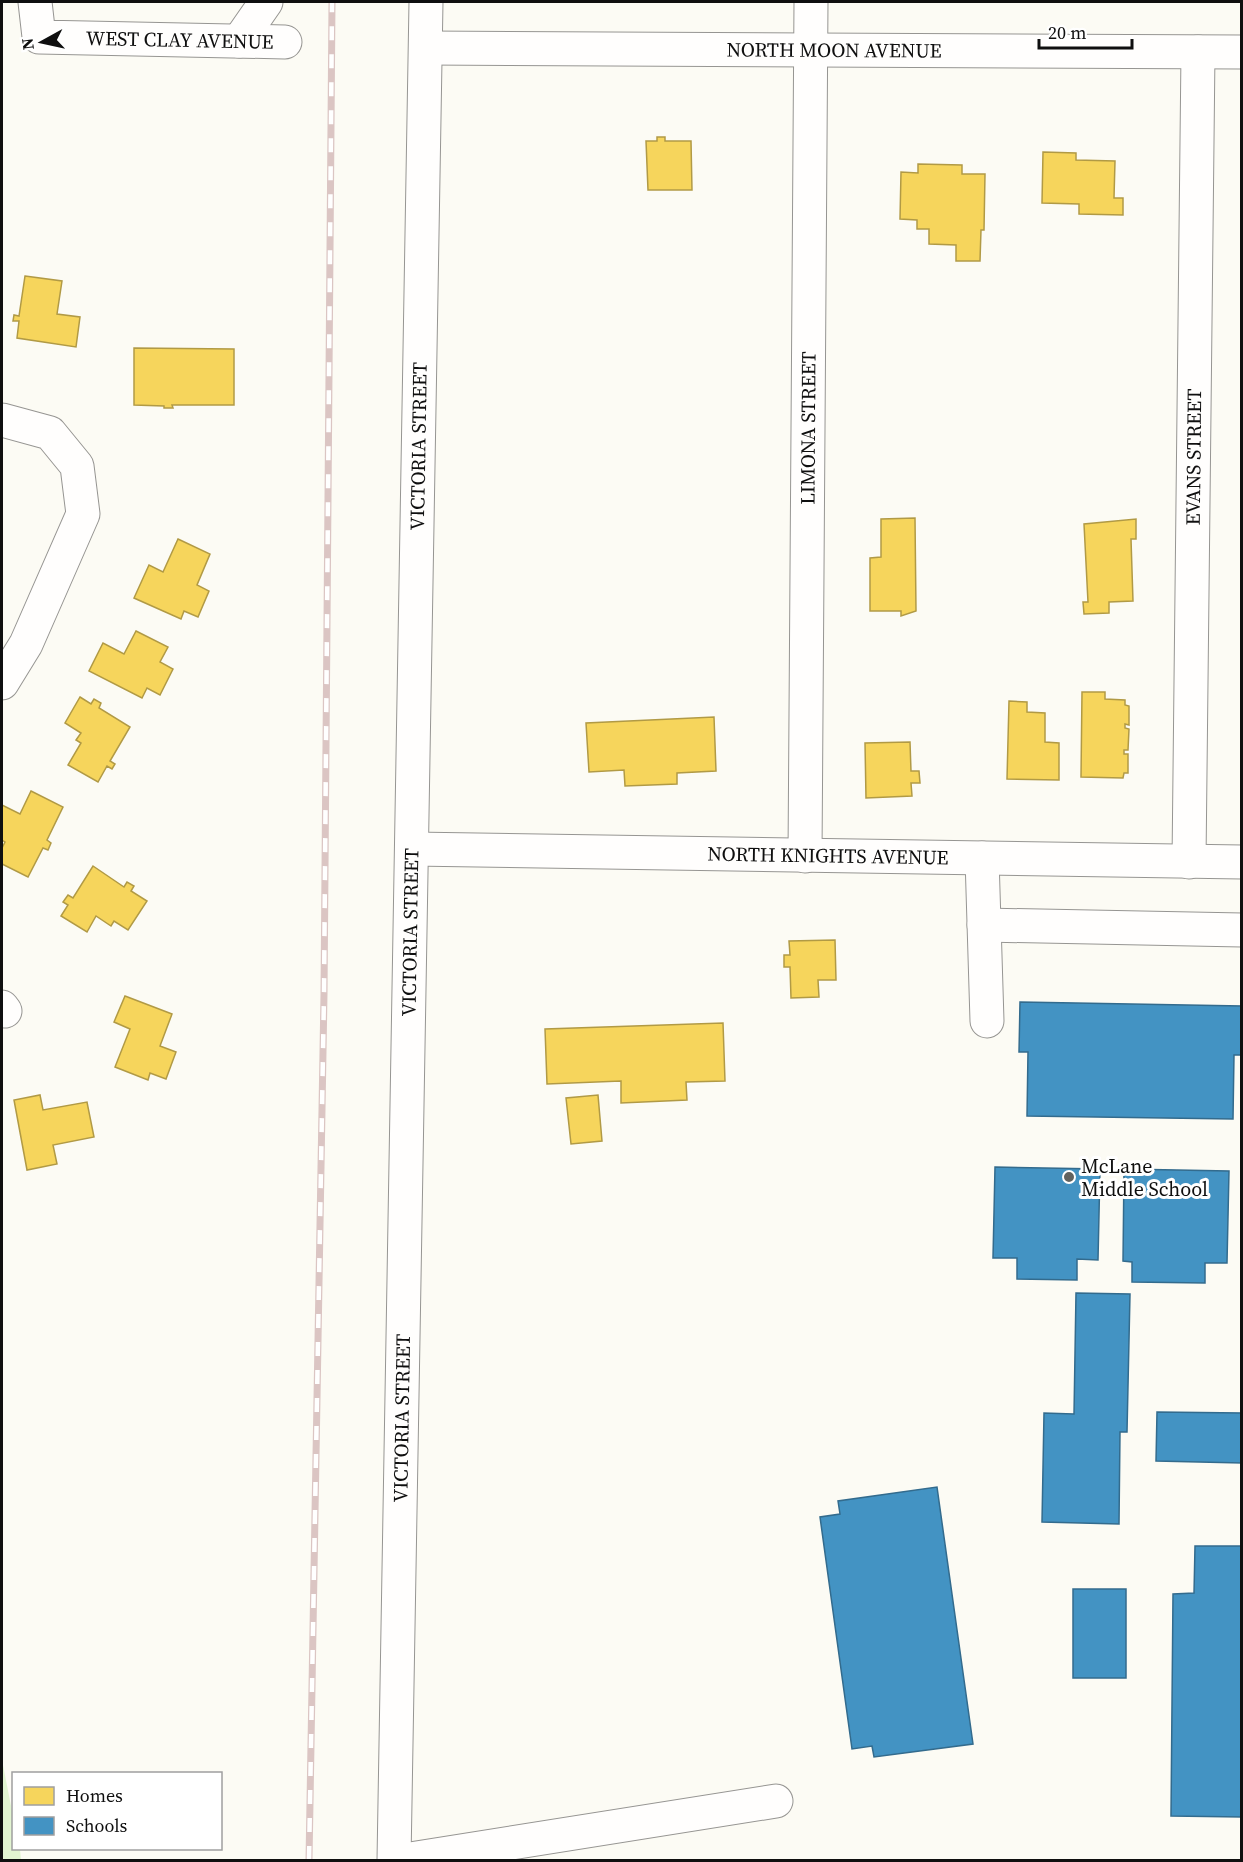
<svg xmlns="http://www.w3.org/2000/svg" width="1243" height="1862" font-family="'Source Serif 4',serif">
	<rect width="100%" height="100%" fill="#fcfbf4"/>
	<polygon fill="#e2f4d1" points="2,1760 13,1816 14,1848 20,1849 21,1860 2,1860"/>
	<g fill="#f6d55c" stroke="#b19a45" stroke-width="1.5">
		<polygon points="657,137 665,137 665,141 691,141 692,190 648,190 646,141 657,141"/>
		<polygon points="1043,152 1076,153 1076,160 1115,161 1114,198 1123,198 1123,215 1079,214 1079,204 1042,203"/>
		<polygon points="918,164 962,165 962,174 985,174 984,230 981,230 980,261 956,261 956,245 929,244 929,229 917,229 917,220 900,219 901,172 918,173"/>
		<polygon points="25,276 62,281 57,314 80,317 76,347 17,338 19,321 13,321 14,315 19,316"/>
		<polygon points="134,348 234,349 234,405 172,405 173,408 164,408 164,406 134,405"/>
		<polygon points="915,518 916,611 901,616 901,611 870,611 870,558 881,557 881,519"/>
		<polygon points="1136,519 1136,539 1131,539 1133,601 1109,602 1109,613 1084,614 1083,602 1088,602 1084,524"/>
		<polygon points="178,539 210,554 197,585 209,591 198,617 184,611 181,619 134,598 149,565 163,572"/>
		<polygon points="136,631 168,647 160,662 173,669 160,695 147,688 142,698 89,671 103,643 124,654"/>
		<polygon points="1082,692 1105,692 1105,699 1125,700 1125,705 1129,706 1129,725 1125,724 1125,728 1129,729 1128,750 1124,750 1124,754 1128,754 1128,773 1124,773 1123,778 1081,777"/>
		<polygon points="80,697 91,704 94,699 101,703 99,708 130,727 110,761 115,764 112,769 107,766 98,782 68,765 81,743 76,740 81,733 65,723"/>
		<polygon points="1009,701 1027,702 1027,712 1045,713 1045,742 1059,743 1059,780 1007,779"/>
		<polygon points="714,717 716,771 677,773 677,784 625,786 624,770 589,772 586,723"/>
		<polygon points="910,742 911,771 919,771 920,783 911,783 912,796 866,798 865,743"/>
		<polygon points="31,791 63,807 47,840 51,843 48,850 43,848 28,877 2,864 2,848 5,842 2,840 2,805 20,814"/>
		<polygon points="93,866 124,887 127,882 134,886 131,891 147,901 128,930 114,921 111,926 96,916 87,932 61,916 68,905 63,902 68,895 73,898"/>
		<polygon points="835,940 836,980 818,980 819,997 791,998 790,967 784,967 784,955 790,955 789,941"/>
		<polygon points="125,996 172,1014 160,1046 176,1052 166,1079 150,1073 148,1080 115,1067 130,1029 114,1022"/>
		<polygon points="723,1023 725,1081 686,1082 687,1100 621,1103 621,1081 547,1084 545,1029"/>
		<polygon points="40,1095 43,1110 87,1102 94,1137 53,1145 57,1164 27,1170 14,1100"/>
		<polygon points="598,1095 602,1141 571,1144 566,1098"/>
	</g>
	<g fill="#4393c3" stroke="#336b8d" stroke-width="1.5">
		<polygon points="1020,1002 1242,1006 1242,1055 1234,1055 1233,1119 1027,1116 1028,1052 1019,1052"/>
		<polygon points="995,1167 1100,1169 1098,1260 1077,1259 1077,1280 1017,1279 1017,1258 993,1258"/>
		<polygon points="1124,1169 1229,1171 1227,1263 1205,1263 1205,1283 1132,1282 1132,1262 1123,1261"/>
		<polygon points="1076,1293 1130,1294 1127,1432 1120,1432 1119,1524 1042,1522 1044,1413 1074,1414"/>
		<polygon points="1157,1412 1242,1413 1242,1463 1156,1461"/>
		<polygon points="937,1487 973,1744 874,1757 872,1746 852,1749 820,1517 840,1514 838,1501"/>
		<polygon points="1195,1546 1242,1546 1242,1817 1171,1816 1173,1594 1194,1593"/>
		<rect x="1073" y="1589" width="53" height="89"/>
	</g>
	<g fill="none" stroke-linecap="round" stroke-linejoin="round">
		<g stroke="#969592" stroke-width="35">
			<g id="minor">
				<path id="s1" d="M35,2L39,37L285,42"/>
				<polyline points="239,41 266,2"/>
				<path id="s2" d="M426,48L1242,52"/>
				<polyline points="2,420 50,433 77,466 83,514 26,644 2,683"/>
				<path id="s3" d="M412,849L1242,862"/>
				<path id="s4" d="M805,856L811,2"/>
				<polyline points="982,858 987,1021"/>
				<path id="s5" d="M1189,862L1198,52"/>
				<polyline points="984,925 1242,930"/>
				<polyline points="2,1007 5,1011"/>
				<path id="s6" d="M394,1860L426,2"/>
				<polyline points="404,1860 776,1801"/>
			</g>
		</g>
		<use href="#minor" stroke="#fffefd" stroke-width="33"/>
		<g stroke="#dbc5c3" stroke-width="7">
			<polyline id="rail" points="309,1860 324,994 332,2"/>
		</g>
		<use href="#rail" stroke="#fff" stroke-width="4.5" stroke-dasharray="14" stroke-linecap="butt"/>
	</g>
	<circle fill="#62625f" stroke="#fff" stroke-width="2" cx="1069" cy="1177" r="6"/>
	<g text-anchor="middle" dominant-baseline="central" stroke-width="6" stroke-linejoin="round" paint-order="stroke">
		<g font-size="20" fill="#0f0f0f" stroke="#fff">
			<text stroke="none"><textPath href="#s1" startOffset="176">WEST CLAY AVENUE</textPath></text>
			<text stroke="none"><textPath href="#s2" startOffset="408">NORTH MOON AVENUE</textPath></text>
			<text stroke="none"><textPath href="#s4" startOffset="428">LIMONA STREET</textPath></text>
			<text stroke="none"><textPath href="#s6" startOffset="1414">VICTORIA STREET</textPath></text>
			<text stroke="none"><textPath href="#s5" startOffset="405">EVANS STREET</textPath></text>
			<text stroke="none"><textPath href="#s3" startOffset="416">NORTH KNIGHTS AVENUE</textPath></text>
			<text stroke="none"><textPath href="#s6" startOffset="928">VICTORIA STREET</textPath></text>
			<text stroke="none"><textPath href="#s6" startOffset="442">VICTORIA STREET</textPath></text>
		</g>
		<g font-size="20" fill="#0f0f0f" stroke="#fff" text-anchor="start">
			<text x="1081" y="1166">McLane<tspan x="1081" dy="23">Middle School</tspan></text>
		</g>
	</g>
	<rect width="1243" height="1862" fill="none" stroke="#0f0f0f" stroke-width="6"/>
	<rect x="12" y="1772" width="210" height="78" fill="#ffffff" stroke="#9f9f9f" stroke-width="1.5"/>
	<rect x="24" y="1787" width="30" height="18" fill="#f6d55c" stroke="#9f9f9f" stroke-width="1.5"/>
	<text x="66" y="1802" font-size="18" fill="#0f0f0f">Homes</text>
	<rect x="24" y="1817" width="30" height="18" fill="#4393c3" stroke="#9f9f9f" stroke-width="1.5"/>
	<text x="66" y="1832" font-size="18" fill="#0f0f0f">Schools</text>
	<g transform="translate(42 42) rotate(262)" stroke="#ffffff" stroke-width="4.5" paint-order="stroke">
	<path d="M0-4.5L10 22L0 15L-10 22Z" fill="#0f0f0f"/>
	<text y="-9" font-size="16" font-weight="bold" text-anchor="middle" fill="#0f0f0f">N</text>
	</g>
	<path d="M1039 39v9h93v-9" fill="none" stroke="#0f0f0f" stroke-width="3"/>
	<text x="1048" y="39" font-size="18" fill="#0f0f0f" stroke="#ffffff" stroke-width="4.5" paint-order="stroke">20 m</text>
</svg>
